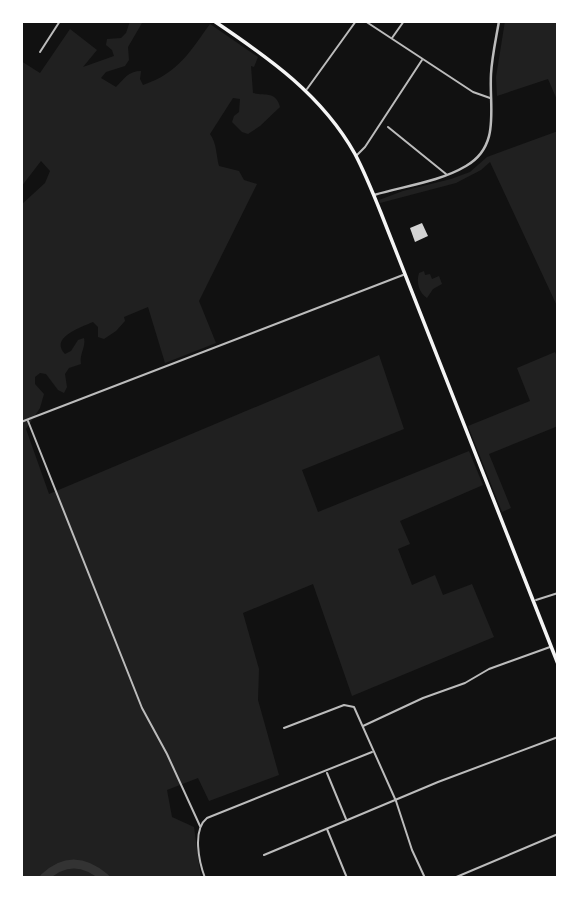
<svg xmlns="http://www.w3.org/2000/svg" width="579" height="899" font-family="Quicksand,sans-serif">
	<rect width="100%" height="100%" fill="#111"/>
	<g fill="#202020">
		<path d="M130,21H141L142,23L128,47L129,60L125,66L106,72L101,78L116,87C124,79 128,71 141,71L140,79L143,85C179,73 191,50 210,24L258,57L254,67L251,66L253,93C266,96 276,91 280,107L260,126L248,134L242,132L232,122L234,116L239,112L240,99L233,98L210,134C217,144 216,155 219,166L239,171L244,180L257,184L199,301L216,343L165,363L148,307L124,317L125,321L116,331L104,339L98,337V327L93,322C81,327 49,338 65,354L71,351L78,340L84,338C86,348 79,354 81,364L69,368L65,374L67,387L64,393L58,390L46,374L40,373L35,377V384L44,394L40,408L26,429L49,494L379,355L404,429L302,470L318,512L469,451L483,485L400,521L410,544L398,549L412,585L435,575L443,595L472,584L494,637L352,696L313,584L243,613L259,669L258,700L279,775L209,801L198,778L167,790L172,817L194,827L201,878H21V205L45,183L50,171L41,161L21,187V61L40,73L70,29L97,50L83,67L114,56L112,50L106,45L107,39L121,38L126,33Z"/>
		<polygon points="505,21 558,21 558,102 548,79 497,96 496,77"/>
		<polygon points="558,131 558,308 490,162 481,170 456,183 380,203 379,200 403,191 451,179 470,172 487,157"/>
		<path d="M424,271L425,275L430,274L432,279L439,276L442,284L433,289L427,298C419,293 416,282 419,273Z"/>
		<polygon points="555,352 558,359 558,426 489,454 511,508 502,512 468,426 530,401 517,368"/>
	</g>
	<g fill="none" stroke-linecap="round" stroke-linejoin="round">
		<path stroke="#333" stroke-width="9" d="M44,878C64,859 84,860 105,878"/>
	</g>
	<polygon fill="#d3d3d3" points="422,223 428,236 415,242 410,228"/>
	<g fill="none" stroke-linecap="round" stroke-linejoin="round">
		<g stroke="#bcbcbc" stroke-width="2">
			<polyline points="365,21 473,92 490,98"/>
			<polyline points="392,38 404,21"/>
			<polyline points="40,52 60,21"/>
			<polyline points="307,89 356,21"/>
			<polyline points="388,127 446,174"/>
			<polyline points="357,155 365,147 422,60"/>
			<polyline points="28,421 142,708 167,754 200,826"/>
			<polyline points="21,422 403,275"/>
			<polyline points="536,600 558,593"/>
			<polyline points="363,726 423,698 465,683 489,669 550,647"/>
			<polyline points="284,728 344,705 354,707 396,801 412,850 425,878"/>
			<polyline points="327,773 346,819"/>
			<polyline points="327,829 347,878"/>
			<polyline points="264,855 438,782 558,737"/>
			<path d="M205,878C199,862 192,830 207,818L372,752"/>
			<polyline points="454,878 558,834"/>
		</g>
		<path stroke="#bcbcbc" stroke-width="2.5" d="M374,195C404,186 439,182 466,166C501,146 489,108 491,74C492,56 496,39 499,21"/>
		<path stroke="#f5f5f5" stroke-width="3.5" d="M214,21C269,58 322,95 355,154C365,173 373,193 381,213L558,664"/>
	</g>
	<rect width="579" height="899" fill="none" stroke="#ffffff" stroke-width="46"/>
</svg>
